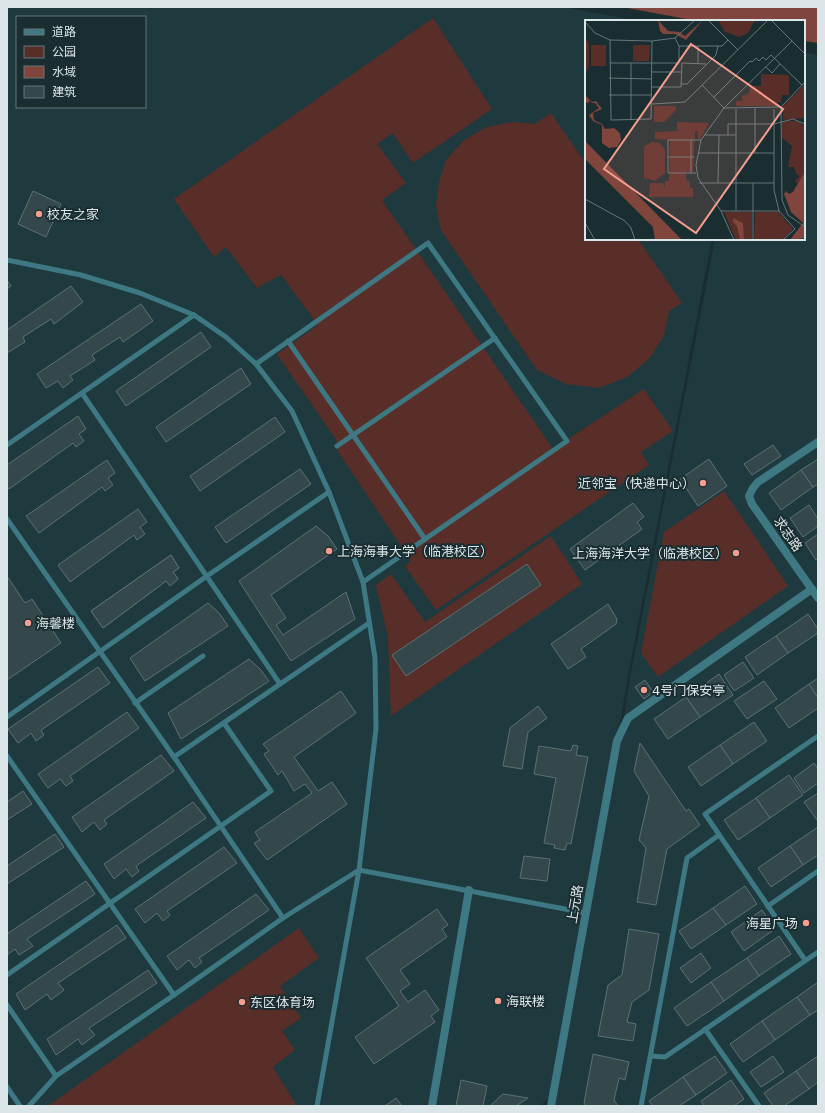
<svg xmlns="http://www.w3.org/2000/svg" width="825" height="1113" font-family="'DejaVu Sans','Noto Sans SC',sans-serif">
	<rect width="100%" height="100%" fill="#1a2d30"/>
	<g fill="#1e3a3e" fill-rule="evenodd">
		<path d="M7,7H563L639,21H586V239H712L628,676L617,741L552,1097L539,1106H7ZM17,17H145V107H17Z"/>
		<polygon points="804,52 818,55 818,1106 554,1106 620,743 630,678 715,239 804,239"/>
	</g>
	<g fill="#592e28">
		<polygon points="433,18 492,109 413,163 393,133 377,144 406,183 382,200 553,449 644,389 673,431 641,452 649,465 436,610 405,566 411,561 337,450 337,441 277,354 318,325 281,275 257,288 226,247 214,257 174,199"/>
		<polygon points="551,113 586,164 586,239 638,239 682,303 669,311 664,336 649,359 627,377 599,388 566,384 537,370 441,230 436,206 439,182 446,160 464,140 487,127 513,122 535,124"/>
		<polygon points="724,491 788,586 658,677 641,653 664,532"/>
		<polygon points="551,536 582,584 391,716 388,637 376,585 391,574 425,622"/>
		<polygon points="299,928 319,958 280,986 301,1018 282,1031 295,1050 273,1067 297,1106 48,1106"/>
	</g>
	<polygon fill="#80463d" points="622,7 818,7 818,43 804,41 804,21 697,21"/>
	<g fill="#34474b" stroke="#5c7175">
		<polygon points="33,191 61,204 46,237 18,224"/>
		<polygon points="7,280 11,286 7,289"/>
		<polygon points="71,286 83,302 54,324 51,319 23,337 25,342 7,353 7,330"/>
		<polygon points="141,304 153,321 123,342 120,337 92,355 95,360 70,376 73,380 63,388 58,381 46,388 37,374"/>
		<polygon points="201,332 211,347 126,406 116,391"/>
		<polygon points="241,368 251,384 166,442 156,427"/>
		<polygon points="78,416 86,429 79,434 84,441 76,447 73,443 9,489 7,486 7,465"/>
		<polygon points="275,417 285,432 200,491 190,476"/>
		<polygon points="773,445 781,456 752,475 744,464"/>
		<polygon points="709,459 727,486 698,506 680,479"/>
		<polygon points="818,459 818,484 813,487 801,470"/>
		<polygon points="107,460 115,473 108,478 113,485 105,491 102,487 39,533 26,516"/>
		<polygon points="300,469 311,484 226,543 215,527"/>
		<polygon points="801,470 813,487 781,510 769,493"/>
		<polygon points="633,503 644,517 637,522 642,529 585,570 570,549"/>
		<polygon points="809,505 818,519 818,526 803,537 790,518"/>
		<polygon points="138,509 147,522 140,527 145,534 137,540 134,535 70,582 58,565"/>
		<polygon points="316,526 328,536 337,549 271,595 286,618 276,625 283,635 346,592 355,619 291,661 239,581"/>
		<polygon points="818,534 818,559 816,560 805,543"/>
		<polygon points="171,555 179,568 173,572 178,579 170,585 166,581 103,628 91,611"/>
		<polygon points="171,555 179,568 173,572 178,579 170,586 166,581 103,628 91,611"/>
		<polygon points="527,564 541,585 406,676 392,655"/>
		<polygon points="7,576 25,603 32,599 61,643 7,680"/>
		<polygon points="208,603 219,613 228,626 145,681 130,658"/>
		<polygon points="608,604 617,619 616,624 581,649 586,657 568,669 551,644"/>
		<polygon points="808,614 818,629 818,633 788,653 776,636"/>
		<polygon points="776,636 788,653 757,675 745,657"/>
		<polygon points="249,659 260,669 269,681 181,739 168,713"/>
		<polygon points="743,662 754,678 734,691 724,675"/>
		<polygon points="98,667 110,683 41,730 44,735 36,741 31,733 18,743 8,729"/>
		<polygon points="719,674 733,695 700,717 686,697"/>
		<polygon points="818,678 818,698 809,684"/>
		<polygon points="645,680 653,692 644,699 635,687"/>
		<polygon points="764,681 777,699 747,719 734,701"/>
		<polygon points="809,684 818,698 818,708 789,728 775,708"/>
		<polygon points="341,691 356,713 294,757 318,791 332,782 347,804 267,860 254,843 260,840 255,832 312,793 305,784 294,791 282,771 278,775 264,754 269,751 263,744"/>
		<polygon points="686,697 700,717 668,739 654,719"/>
		<polygon points="538,706 547,718 528,732 522,769 503,766 510,728"/>
		<polygon points="127,712 139,728 70,776 73,781 66,786 60,779 48,788 38,774"/>
		<polygon points="754,722 767,741 733,764 720,745"/>
		<polygon points="640,743 686,811 689,809 700,825 667,849 656,905 637,902 646,848 639,840 649,796 634,771"/>
		<polygon points="573,745 578,746 576,755 588,757 571,844 567,843 565,850 554,848 555,845 544,843 556,778 534,774 539,746 571,751"/>
		<polygon points="720,745 733,764 701,786 688,767"/>
		<polygon points="161,755 174,771 104,820 107,824 100,830 94,822 82,832 72,817"/>
		<polygon points="814,763 818,769 818,783 804,793 794,778"/>
		<polygon points="789,775 803,795 770,818 756,798"/>
		<polygon points="23,791 32,804 7,820 7,802"/>
		<polygon points="818,793 818,820 817,820 804,802"/>
		<polygon points="756,798 770,818 738,840 724,820"/>
		<polygon points="193,802 206,818 136,866 139,871 132,877 126,869 114,879 104,864"/>
		<polygon points="818,827 818,855 803,865 790,846"/>
		<polygon points="55,834 64,847 7,884 7,866"/>
		<polygon points="790,846 803,865 771,887 758,868"/>
		<polygon points="224,847 237,863 167,911 170,915 163,921 157,913 145,923 135,909"/>
		<polygon points="524,856 550,859 547,881 520,878"/>
		<polygon points="86,881 95,894 27,939 33,946 19,955 15,949 7,955 7,934"/>
		<polygon points="745,886 757,904 726,925 713,908"/>
		<polygon points="256,894 269,910 199,958 202,962 195,968 189,960 177,970 167,956"/>
		<polygon points="713,908 726,925 691,949 679,931"/>
		<polygon points="437,909 448,925 442,929 447,937 400,970 410,984 400,991 408,1002 425,990 439,1010 431,1016 435,1022 374,1064 355,1037 399,1006 366,958"/>
		<polygon points="762,910 775,929 744,951 731,932"/>
		<polygon points="117,925 126,938 58,983 64,990 51,1000 47,994 25,1010 16,994"/>
		<polygon points="629,929 659,934 649,990 632,1002 627,1022 636,1024 633,1041 598,1036 608,985 622,975"/>
		<polygon points="779,936 791,954 759,976 747,958"/>
		<polygon points="701,953 711,968 691,983 680,968"/>
		<polygon points="747,958 759,976 724,1001 711,982"/>
		<polygon points="148,970 157,983 89,1028 95,1035 82,1045 78,1039 56,1055 47,1039"/>
		<polygon points="711,982 724,1001 687,1026 674,1008"/>
		<polygon points="818,982 818,1010 810,1015 797,997"/>
		<polygon points="797,997 810,1015 775,1040 762,1021"/>
		<polygon points="762,1021 775,1040 743,1062 730,1044"/>
		<polygon points="593,1054 629,1062 625,1080 619,1078 614,1100 618,1106 586,1106 584,1103"/>
		<polygon points="715,1056 727,1073 696,1095 683,1077"/>
		<polygon points="773,1056 784,1072 761,1087 750,1072"/>
		<polygon points="818,1056 818,1082 809,1089 796,1071"/>
		<polygon points="796,1071 809,1089 784,1106 773,1106 764,1093"/>
		<polygon points="683,1077 696,1095 679,1106 653,1106 649,1101"/>
		<polygon points="461,1080 487,1086 483,1106 456,1106"/>
		<polygon points="731,1080 744,1099 734,1106 704,1106 701,1101"/>
		<polygon points="503,1094 528,1098 516,1106 490,1106"/>
		<polygon points="396,1098 402,1106 385,1106"/>
	</g>
	<g fill="none" stroke-linecap="round" stroke-linejoin="round">
		<g stroke="#3d7883" stroke-width="5">
			<polyline points="7,260 81,275 140,293 194,315 226,337 256,364 292,411 329,492 363,582 375,658 376,729 359,870 283,918 174,995 56,1076 29,1106"/>
			<polyline points="288,341 425,539"/>
			<polyline points="256,364 428,243 567,441 363,582"/>
			<polyline points="82,393 280,684"/>
			<polyline points="7,445 194,315"/>
			<polyline points="337,446 495,338"/>
			<polyline points="7,519 174,757 283,918"/>
			<polyline points="135,703 203,656"/>
			<polyline points="7,717 207,576 329,492"/>
			<polyline points="7,756 174,995"/>
			<polyline points="174,757 369,623"/>
			<polyline points="768,906 818,871"/>
			<polyline points="805,960 705,814 818,736"/>
			<polyline points="7,975 271,791 224,723"/>
			<polyline points="7,1005 56,1076"/>
			<polyline points="705,1029 759,1106"/>
			<polyline points="651,1056 665,1057 818,952"/>
			<polyline points="7,1087 20,1106"/>
			<polyline points="317,1106 359,870 586,913"/>
			<polyline points="641,1106 687,858 719,835"/>
		</g>
		<g stroke="#3d7883" stroke-width="8">
			<polyline points="818,442 758,482 753,488 749,496 752,504 818,598"/>
			<polyline points="432,1106 469,890"/>
			<polyline points="551,1106 617,741 628,718 812,589"/>
		</g>
	</g>
	<g fill="#f59d8f" stroke="#1a2d30" stroke-width="1.5">
		<circle cx="39" cy="214" r="4"/>
		<circle cx="703" cy="483" r="4"/>
		<circle cx="329" cy="551" r="4"/>
		<circle cx="736" cy="553" r="4"/>
		<circle cx="28" cy="623" r="4"/>
		<circle cx="644" cy="690" r="4"/>
		<circle cx="806" cy="923" r="4"/>
		<circle cx="498" cy="1001" r="4"/>
		<circle cx="242" cy="1002" r="4"/>
	</g>
	<g text-anchor="middle" dominant-baseline="central" stroke-width="4" stroke-linejoin="round" paint-order="stroke">
		<g font-size="13" fill="#dbe6e9" stroke="#1a2d30" text-anchor="start">
			<text x="47" y="214">校友之家</text>
			<text x="695" y="483" text-anchor="end">近邻宝（快递中心）</text>
			<text x="337" y="551">上海海事大学（临港校区）</text>
			<text x="728" y="553" text-anchor="end">上海海洋大学（临港校区）</text>
			<text x="36" y="623">海馨楼</text>
			<text x="652" y="690">4号门保安亭</text>
			<text x="798" y="923" text-anchor="end">海星广场</text>
			<text x="506" y="1001">海联楼</text>
			<text x="250" y="1002">东区体育场</text>
		</g>
		<g font-size="13" fill="#dbe6e9" stroke="#1a2d30">
			<text transform="translate(788 534) rotate(55)">求志路</text>
			<text transform="translate(575 904) rotate(-80)">上元路</text>
		</g>
	</g>
	<g transform="translate(585 20)">
		<rect width="220" height="220" fill="#1a2d30"/>
		<path d="M133,0H170L163,13L154,17L140,12ZM0,18L4,24V46L0,54ZM6,25H21V46H6ZM48,25H65L64,41H48ZM176,54L204,55V75H197L196,82H193V86H151V81H157V76L164,73L165,66H176ZM220,64V98L198,100V86ZM69,86H91V90L79,102H69ZM202,101H212L220,106V151L212,164L210,160L215,156L211,154L209,147H203L207,126L197,118V103ZM92,102L124,103L115,119H113V111H110L108,152H101V160L105,161V168H108V177H64L65,163H78L80,168V161H84L85,120L70,119V112L92,111ZM67,122L75,123L80,130V153L70,161L59,158V126ZM139,192H167V220H151ZM170,192H193L208,209L197,220H169Z" fill="#592e28"/>
		<path d="M73,0L83,11L94,12L100,16L118,0L101,20L90,14H78L75,11ZM0,75L7,82L11,81L17,89L8,93L9,100L17,104L20,109L29,108L35,113L36,120L32,127L24,128L17,123V105L8,101L4,95L14,88L10,83H7L4,80V83L0,82ZM0,120L2,123L97,220H70L68,207L0,139ZM220,151V218L205,220L218,203L206,192L199,174L201,171L204,174L208,172ZM148,198L158,203L159,220H155L152,206L148,202Z" fill="#80463d"/>
		<path fill="none" stroke="#67777a" stroke-width="1" d="M123,0L153,30M186,0L220,34M0,2L10,13L25,20L67,21L90,18L110,0M25,20L26,100L66,99L67,21M94,26H137L143,20M113,26V43M25,43H94V26L90,18M46,43V100M97,43L121,44M181,47L187,53L195,44M67,52H96M24,58L67,59M96,64H102L131,35L133,26M117,65L139,88L207,21M67,67H96L97,43M24,75H67M129,77L165,41L167,42L171,38L174,41L178,37L181,40L186,35L217,65M67,84L100,82L183,0M196,87L197,180L203,195L220,207M189,89V170L194,191M119,115H151M143,115V104H189L208,99L220,104M113,133H189M170,133V88M83,137H109M106,153V120M111,153H83V120H116M114,163H189M133,163L134,115M0,179L40,201L46,208L50,220M136,191H194L210,209L198,220M151,191V89M0,203L10,220M149,220L136,191L113,158L111,145L116,120L139,88L196,87L220,62M168,220V163"/>
		<path fill="#f59d8f" fill-opacity="0.15" stroke="#f59d8f" stroke-width="2" d="M106,24L198,89L111,213L19,149Z"/>
		<rect width="220" height="220" fill="none" stroke="#dbe6e9" stroke-width="2"/>
	</g>
	<rect width="825" height="1113" fill="none" stroke="#dbe6e9" stroke-width="16"/>
	<rect x="16" y="16" width="130" height="92" fill="#1a2d30" stroke="#67777a"/>
	<rect x="24" y="29" width="20" height="6" fill="#3d7883" stroke="#67777a"/>
	<text x="52" y="36" font-size="12" fill="#dbe6e9">道路</text>
	<rect x="24" y="46" width="20" height="12" fill="#592e28" stroke="#67777a"/>
	<text x="52" y="56" font-size="12" fill="#dbe6e9">公园</text>
	<rect x="24" y="66" width="20" height="12" fill="#80463d" stroke="#67777a"/>
	<text x="52" y="76" font-size="12" fill="#dbe6e9">水域</text>
	<rect x="24" y="86" width="20" height="12" fill="#34474b" stroke="#67777a"/>
	<text x="52" y="96" font-size="12" fill="#dbe6e9">建筑</text>
</svg>
